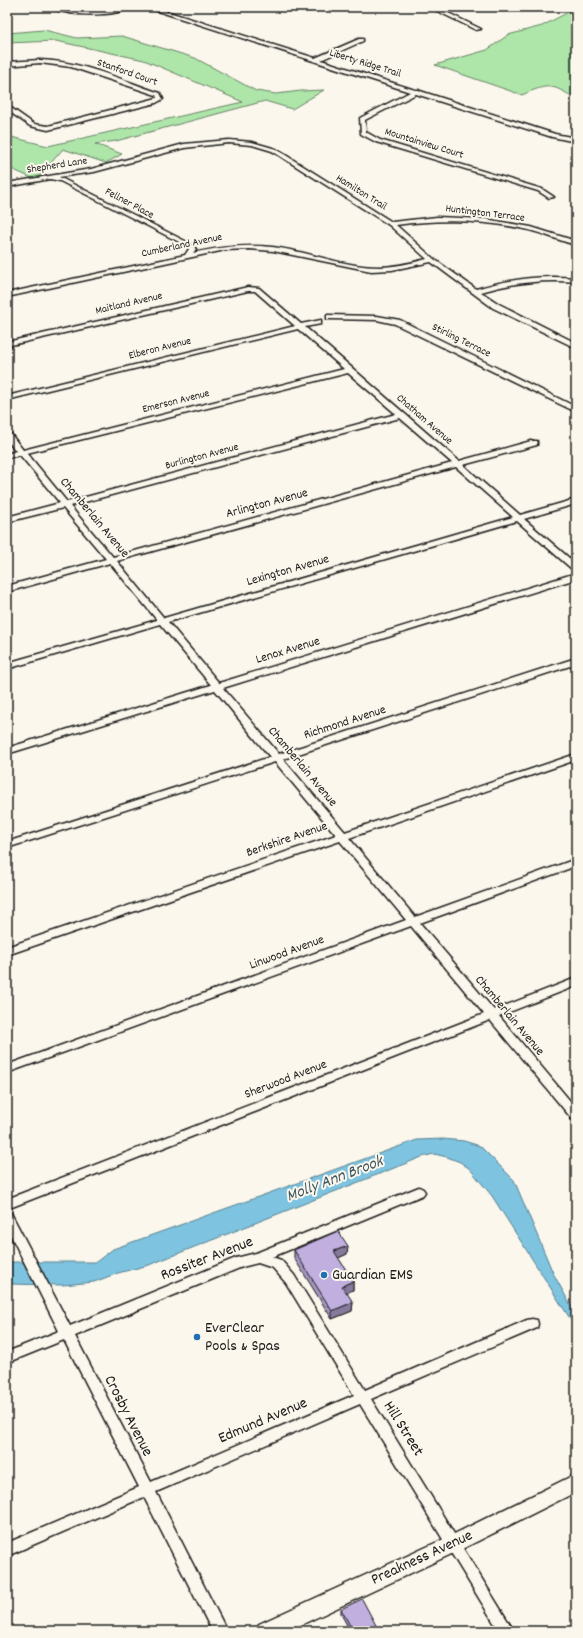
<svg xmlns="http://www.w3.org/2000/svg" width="583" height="1638" font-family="Dekko,sans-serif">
	<rect width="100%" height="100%" fill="#fbf7ec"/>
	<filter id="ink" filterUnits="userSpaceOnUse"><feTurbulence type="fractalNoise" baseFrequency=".025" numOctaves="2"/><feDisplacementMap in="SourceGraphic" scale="8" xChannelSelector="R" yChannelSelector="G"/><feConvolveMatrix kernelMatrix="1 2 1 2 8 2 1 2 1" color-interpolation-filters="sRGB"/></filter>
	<g filter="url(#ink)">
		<g fill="#aee6aa" stroke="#658163">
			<path d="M576,8V99C552,84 549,83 522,95L435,65L487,50L508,35L542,26Z"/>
			<polygon points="44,30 77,38 122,36 195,58 256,91 276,94 301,91 324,90 292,109 265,101 116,141 95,144 122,154 106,163 63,149 36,180 7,167 7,136 48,146 243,102 144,60 56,41 7,43 7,33"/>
		</g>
		<polygon fill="#7ec3df" stroke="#578091" points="443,1139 464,1141 480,1146 514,1180 553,1273 576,1315 576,1328 492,1196 470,1169 460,1162 447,1157 434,1154 422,1157 149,1265 118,1273 94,1282 63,1285 7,1284 7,1262 96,1262 113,1249 417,1140"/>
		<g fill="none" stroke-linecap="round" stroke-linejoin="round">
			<g stroke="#1c1c1c" stroke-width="3">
				<g id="street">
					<path d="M51,7L92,11L132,7C116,17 67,17 51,7Z"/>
					<polygon points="145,7 153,7 315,58 359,39 363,39 363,41 321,60 415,90 419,90 420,91 555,134 576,138 576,142 552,137 416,94 365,120 366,132 380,140 542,189 554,197 549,198 538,191 376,142 361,134 360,118 410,92"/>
					<polygon points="429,7 436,7 481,29 476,30"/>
					<path d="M40,60C82,61 121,80 160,93L163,99L156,103L48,130L30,126L7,110V105L34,124L48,126L157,98L156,95L71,67L40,63L7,66V62Z"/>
					<path d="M229,140L252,142L276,149L392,222L437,217L485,219L531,227L576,241V245C560,241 545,234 529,230C485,220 441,219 396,225L434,259L476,289C509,279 542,275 576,278V282C543,279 512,283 481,292L499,304L576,343V348L493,308L431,262L392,270L371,271L273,251L249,249L225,250L7,297V293L185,255L189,249L185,245L60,181L50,179L7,187V183L91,169L184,144ZM229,143L252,145L272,151L389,225L427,259C411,263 395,267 379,267C343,267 308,251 272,247C244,244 220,247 193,253L196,249L189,243L59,177L94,172L184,148Z"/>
					<path d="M248,287L259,288L301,324L321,320V324L305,327L459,461L531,441H537V445L463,465L520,515L576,499V504L524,519L576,564V571L573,570L517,521L168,622L219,683L576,573V579L223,688L279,754L576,658V664L283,759L345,832L576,754V760L349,838L415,917L576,859V866L420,923L494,1010L576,978V986L499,1016L576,1108V1120L572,1119L490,1020L7,1209V1199L484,1014L411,926L7,1073V1065L406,920L340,841L7,955V947L336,835L275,762L7,848V842L270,757L215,690L7,754V748L211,685L160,624L7,669V663L157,620L110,563L7,592V586L106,559L63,508L7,522V517L60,503L20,455L7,458V454L16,451L7,440V433H10L23,450L344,369L298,329L7,400V396L295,326L255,291H248L7,346V342ZM348,373L396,414L67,502L27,453ZM400,418L452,463L113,557L70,506ZM456,467L513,517L164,618L117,561Z"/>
					<polygon points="327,315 377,316 400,320 576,407 576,412 395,324 377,320 330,319 327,319"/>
					<path d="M419,1187L423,1189L425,1192L423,1195L272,1257L281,1260L294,1275L365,1390L527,1320L532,1319L537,1320L538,1324L537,1328L371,1399L514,1631H499L360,1404L156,1492L227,1631H212L144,1497L7,1556V1543L139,1487L64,1340L7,1363V1352L59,1331L7,1228V1211L11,1213L70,1326L236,1258L256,1253ZM258,1263L273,1268L286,1283L354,1395L151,1482L75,1336L242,1267Z"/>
				</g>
			</g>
			<g stroke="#1c1c1c" stroke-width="3">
				<polygon id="secondary" points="576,1474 576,1492 460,1550 288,1631 256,1631 259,1624 446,1538"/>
			</g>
			<use href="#street" fill="#fbf7ec" fill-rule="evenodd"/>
			<use href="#secondary" fill="#fbf7ec" fill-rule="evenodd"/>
		</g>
		<g fill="#a596c0" stroke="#1c1c1c">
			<polygon points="348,1246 347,1254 338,1258 353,1281 353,1290 346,1293 353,1302 352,1311 332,1319 294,1258 294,1250"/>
			<polygon points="341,1609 379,1631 350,1631 341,1614"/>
		</g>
		<g fill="#867a9c" stroke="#1c1c1c">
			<polygon points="348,1246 347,1254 334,1260 334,1251"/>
			<polygon points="353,1281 353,1290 342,1294 342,1286"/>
			<polygon points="353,1302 352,1311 332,1319 332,1311"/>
		</g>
		<g fill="#c0afdf" stroke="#1c1c1c">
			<polygon points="338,1231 348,1246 334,1251 353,1281 342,1286 353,1302 332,1311 294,1250"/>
			<polygon points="362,1599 379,1631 353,1631 341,1609"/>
		</g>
	</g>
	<g fill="#1f6fb2" stroke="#fbf7ec" stroke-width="1.5">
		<circle cx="324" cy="1275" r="4"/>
		<circle cx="197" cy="1337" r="4"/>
	</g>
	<g text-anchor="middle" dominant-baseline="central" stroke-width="4" stroke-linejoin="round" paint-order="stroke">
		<g font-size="11" fill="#1c1c1c" stroke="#fbf7ec">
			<text transform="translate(365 64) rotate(17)">Liberty Ridge Trail</text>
			<text transform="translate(127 73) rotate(19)">Stanford Court</text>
			<text transform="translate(424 144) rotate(17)">Mountainview Court</text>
			<text transform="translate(57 166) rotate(-9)">Shepherd Lane</text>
			<text transform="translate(361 193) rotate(32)">Hamilton Trail</text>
			<text transform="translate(129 204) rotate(28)">Fellner Place</text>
			<text transform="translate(485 214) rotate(7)">Huntington Terrace</text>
			<text transform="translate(182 246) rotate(-12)">Cumberland Avenue</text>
			<text transform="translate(129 304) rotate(-13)">Maitland Avenue</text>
			<text transform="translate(461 341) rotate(26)">Stirling Terrace</text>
			<text transform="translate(160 349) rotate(-14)">Elberon Avenue</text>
			<text transform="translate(176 402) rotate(-14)">Emerson Avenue</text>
			<text transform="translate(424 420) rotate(41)">Chatham Avenue</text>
			<text transform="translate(202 457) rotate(-15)">Burlington Avenue</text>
		</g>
		<g font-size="13" fill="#1c1c1c" stroke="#fbf7ec">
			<text transform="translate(267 504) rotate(-15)">Arlington Avenue</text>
			<text transform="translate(94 518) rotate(50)">Chamberlain Avenue</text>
			<text transform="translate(288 571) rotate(-16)">Lexington Avenue</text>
			<text transform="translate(288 651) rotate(-17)">Lenox Avenue</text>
			<text transform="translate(345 723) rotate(-18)">Richmond Avenue</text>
			<text transform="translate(302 767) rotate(50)">Chamberlain Avenue</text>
			<text transform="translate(287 840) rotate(-19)">Berkshire Avenue</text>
			<text transform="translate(287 953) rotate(-20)">Linwood Avenue</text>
			<text transform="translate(509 1016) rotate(50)">Chamberlain Avenue</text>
			<text transform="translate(286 1080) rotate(-21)">Sherwood Avenue</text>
		</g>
		<g font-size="16" fill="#1c1c1c" stroke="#fbf7ec">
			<text transform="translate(207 1259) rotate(-21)">Rossiter Avenue</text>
			<text transform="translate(128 1416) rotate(63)">Crosby Avenue</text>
			<text transform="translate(263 1421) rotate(-23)">Edmund Avenue</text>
			<text transform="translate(403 1429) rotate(58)">Hill Street</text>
			<text transform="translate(422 1558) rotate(-25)">Preakness Avenue</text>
		</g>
		<g font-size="16" fill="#1c1c1c" stroke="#fbf7ec" text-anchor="start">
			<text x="332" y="1275">Guardian EMS</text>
			<text x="205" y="1328">EverClear<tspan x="205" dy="18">Pools &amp; Spas</tspan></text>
		</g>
		<g font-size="17" font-style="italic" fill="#3e5660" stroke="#fbf7ec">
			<text transform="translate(335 1180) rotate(-21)">Molly Ann Brook</text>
		</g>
	</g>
	<rect width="583" height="1638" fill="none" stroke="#fbf7ec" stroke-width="24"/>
	<rect x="12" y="12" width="559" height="1614" fill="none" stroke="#1c1c1c" stroke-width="1.5" filter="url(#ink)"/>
</svg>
